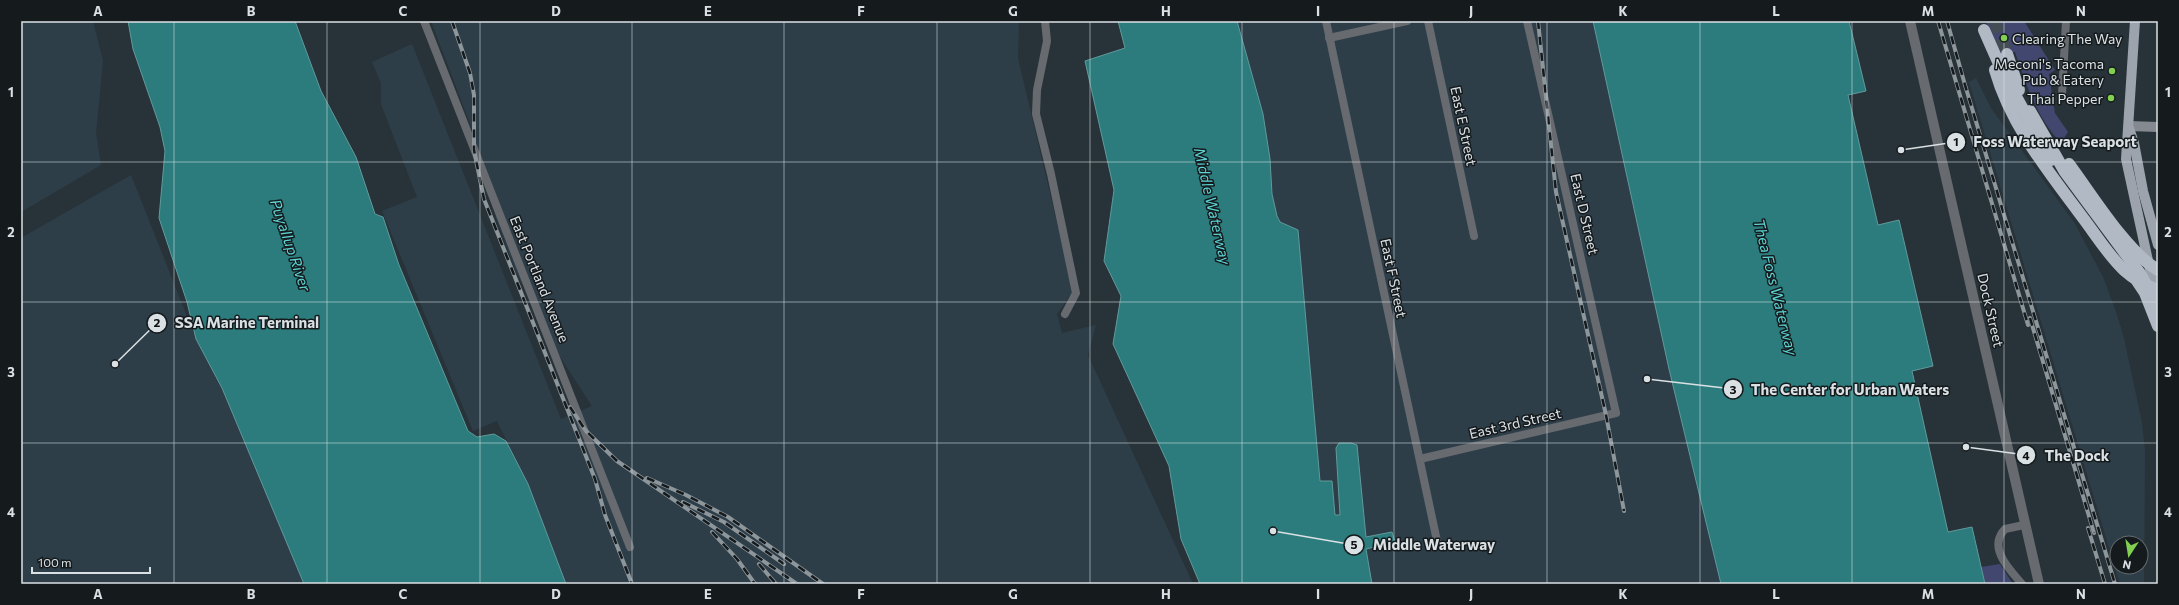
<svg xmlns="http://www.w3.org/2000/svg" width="2179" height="605" font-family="Commissioner,sans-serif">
	<rect width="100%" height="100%" fill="#283339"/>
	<g fill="#2e3e49" fill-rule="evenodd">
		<polygon points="21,21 93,21 103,61 96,133 101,165 21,212"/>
		<polygon points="431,21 1019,21 1018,58 1073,291 1057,314 1062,333 1096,325 1088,355 1193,584 566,584 528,484 497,421 473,431 382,211 417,197 381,104 381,83 372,62 412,44 561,419 592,406 555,349 516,272 496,218 474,134"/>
		<polygon points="1237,21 1593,21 1669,369 1721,584 1372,584 1365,549 1395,542 1392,532 1366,537 1335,515 1332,481 1320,481 1298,230 1280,222 1277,216 1272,194 1270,159 1263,114"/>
		<path d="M1976,78L1991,108L2075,224L2103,277L2115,309L2124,338L2142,423L2145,450L2144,584H2120L1969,82ZM2117,543H2141V567H2117Z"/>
		<polygon points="131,175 196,339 222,388 304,584 21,584 21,238"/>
	</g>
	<g fill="#41476e">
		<path d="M1986,21H2024L2055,70L2049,74L2055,113L2068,132L2061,143C2037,118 2026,85 2015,52H1997Z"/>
		<polygon points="2000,564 2013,584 1985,584 1981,567"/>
	</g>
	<g fill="#2c7c7d" stroke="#609a9c">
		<polygon points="128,21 295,21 321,91 356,157 375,214 383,217 399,265 468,431 477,437 494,434 506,441 528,484 566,584 304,584 222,388 196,339 187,302 159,218 165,151 160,127 133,49"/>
		<polygon points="1118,21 1237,21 1263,114 1270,159 1272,194 1277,216 1280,222 1298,230 1320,481 1332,481 1335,515 1340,515 1336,448 1339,443 1351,443 1357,445 1366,537 1392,532 1395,542 1366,549 1372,584 1200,584 1181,539 1169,466 1113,344 1121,296 1104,261 1114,190 1085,61 1125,48"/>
		<polygon points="1593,21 1849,21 1866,91 1848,95 1878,225 1899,220 1933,366 1912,371 1948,532 1972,527 1985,584 1721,584 1669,369"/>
	</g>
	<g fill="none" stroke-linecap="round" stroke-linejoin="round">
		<polyline stroke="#434d53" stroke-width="12" stroke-dasharray="12 6" stroke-linecap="butt" points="1995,21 2007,54"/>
		<g stroke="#676a6f" stroke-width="8">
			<polyline points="424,21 630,547"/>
			<polyline points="1045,21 1047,41 1037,90 1036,114 1051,174 1076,293 1065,314"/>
			<polyline points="1326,21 1437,541"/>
			<polyline points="1428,21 1474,236"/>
			<polyline points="1329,38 1407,21"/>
			<polyline points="2062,95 2066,21"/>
			<polyline points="1420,459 1616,413 1527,21"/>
			<path d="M2022,584C2010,570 1987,548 2005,529L2024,525"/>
		</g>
		<polyline stroke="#676a6f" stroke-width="10" points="1910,21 2039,584"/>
		<polyline stroke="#858a91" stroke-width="10" points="2129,126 2158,127"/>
		<g stroke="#9ca3ac" stroke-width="10">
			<polyline points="2135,21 2126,159 2155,293"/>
			<polyline points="2129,128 2134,143 2143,191 2158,245"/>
		</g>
		<g stroke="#b1b9c4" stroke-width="12">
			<polyline points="1984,30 2003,73 2051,160"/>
			<polyline points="2007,54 2019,90"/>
			<polyline points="2137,281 2145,293 2158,326"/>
		</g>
		<g stroke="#8d969b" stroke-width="4">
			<g id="rail">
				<polyline points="452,21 470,73 474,95 474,150 484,199 595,479 605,515 632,584"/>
				<polyline points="1538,21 1556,192 1606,415 1624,511"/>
				<polyline points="1938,21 2028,325"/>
				<polyline points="1947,21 1965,85 2115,584"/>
				<polyline points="2030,318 2094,533"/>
				<polyline points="570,407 586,431 617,461 797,584"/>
				<polyline points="647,478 686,495 728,517 823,584"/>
				<polyline points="683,502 724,522 784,564"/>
				<polyline points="2088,528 2105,584"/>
				<polyline points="712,532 737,559 755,584"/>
				<polyline points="759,564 776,584"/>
			</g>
		</g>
		<use href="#rail" stroke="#151a1d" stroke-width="2.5" stroke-dasharray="8" stroke-linecap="butt"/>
		<g stroke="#b1b9c4" stroke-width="12">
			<path d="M1995,70C2011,126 2049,172 2083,218C2096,235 2108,255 2124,270C2134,279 2146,286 2158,290"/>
			<polyline points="2030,111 2065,172 2139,272 2158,305"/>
			<path d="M2069,164C2092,195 2126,251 2158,270"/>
		</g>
	</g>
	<path fill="none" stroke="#dae1e5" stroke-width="1" stroke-opacity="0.55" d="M174,21V584M327,21V584M480,21V584M632,21V584M784,21V584M937,21V584M1090,21V584M1242,21V584M1394,21V584M1547,21V584M1700,21V584M1852,21V584M2004,21V584M21,162H2158M21,302H2158M21,443H2158"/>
	<g fill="#81d051" stroke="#151a1d" stroke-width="1.5">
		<circle cx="2004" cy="38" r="4"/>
		<circle cx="2112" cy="71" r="4"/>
		<circle cx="2111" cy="98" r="4"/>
	</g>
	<g text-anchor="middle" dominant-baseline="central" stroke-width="3" stroke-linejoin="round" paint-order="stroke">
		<g font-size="14" fill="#dae1e5" stroke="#151a1d" text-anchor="end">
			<text x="2012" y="38" text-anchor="start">Clearing The Way</text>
			<text x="2104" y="63">Meconi's Tacoma<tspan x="2104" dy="16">Pub &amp; Eatery</tspan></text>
			<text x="2103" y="98">Thai Pepper</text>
		</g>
		<g font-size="14" fill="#dae1e5" stroke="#151a1d">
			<text transform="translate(1464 126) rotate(78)">East E Street</text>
			<text transform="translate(1585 214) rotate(77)">East D Street</text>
			<text transform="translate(1394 278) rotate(78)">East F Street</text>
			<text transform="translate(540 279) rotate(68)">East Portland Avenue</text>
			<text transform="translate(1991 310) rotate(77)">Dock Street</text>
			<text transform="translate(1515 423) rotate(-13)">East 3rd Street</text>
		</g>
		<g font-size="15" font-style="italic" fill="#5dd4d5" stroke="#151a1d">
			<text transform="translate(1213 206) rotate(77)">Middle Waterway</text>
			<text transform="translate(291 245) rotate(71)">Puyallup River</text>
			<text transform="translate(1776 287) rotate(76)">Thea Foss Waterway</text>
		</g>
	</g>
	<path fill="none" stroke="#dae1e5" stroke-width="1.5" d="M1901 150L1956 142M115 364L157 323M1647 379L1733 389M1966 447L2026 455M1273 531L1354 545"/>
	<g fill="#dae1e5" stroke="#151a1d" stroke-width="1.5">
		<circle cx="1901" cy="150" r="4"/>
		<circle cx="115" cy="364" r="4"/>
		<circle cx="1647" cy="379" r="4"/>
		<circle cx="1966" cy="447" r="4"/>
		<circle cx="1273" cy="531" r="4"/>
		<circle cx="1956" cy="142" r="10"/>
		<circle cx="157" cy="323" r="10"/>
		<circle cx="1733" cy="389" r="10"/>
		<circle cx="2026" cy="455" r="10"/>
		<circle cx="1354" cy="545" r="10"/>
	</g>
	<g font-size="12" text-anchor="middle" font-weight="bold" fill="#111">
		<text x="1956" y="146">1</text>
		<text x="157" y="327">2</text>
		<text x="1733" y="394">3</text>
		<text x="2026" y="460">4</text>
		<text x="1354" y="549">5</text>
	</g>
	<g font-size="15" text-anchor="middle" font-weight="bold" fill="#dae1e5" stroke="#151a1d" stroke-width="3" stroke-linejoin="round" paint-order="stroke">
		<text x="2055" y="147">Foss Waterway Seaport</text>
		<text x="247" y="328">SSA Marine Terminal</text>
		<text x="1850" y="395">The Center for Urban Waters</text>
		<text x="2077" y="461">The Dock</text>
		<text x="1434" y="550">Middle Waterway</text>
	</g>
	<rect width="2179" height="605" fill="none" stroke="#151a1d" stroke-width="44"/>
	<g transform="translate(2129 555) rotate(192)"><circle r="19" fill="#151a1d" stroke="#646a6d"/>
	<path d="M0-3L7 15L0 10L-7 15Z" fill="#81d051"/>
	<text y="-6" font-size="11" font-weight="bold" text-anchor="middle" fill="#dae1e5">N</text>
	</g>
	<path d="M32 567v6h118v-6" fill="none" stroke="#dae1e5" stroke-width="2"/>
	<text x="38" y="567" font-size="12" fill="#dae1e5" stroke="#151a1d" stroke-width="3" paint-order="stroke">100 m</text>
	<rect x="22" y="22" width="2135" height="561" fill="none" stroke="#dae1e5" stroke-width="1.5"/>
	<g font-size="13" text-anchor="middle" font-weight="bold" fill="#dae1e5">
		<text x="98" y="16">A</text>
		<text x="251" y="16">B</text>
		<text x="403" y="16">C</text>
		<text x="556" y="16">D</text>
		<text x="708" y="16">E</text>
		<text x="861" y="16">F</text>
		<text x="1013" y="16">G</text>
		<text x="1166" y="16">H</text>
		<text x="1318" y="16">I</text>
		<text x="1471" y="16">J</text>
		<text x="1623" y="16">K</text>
		<text x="1776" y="16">L</text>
		<text x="1928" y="16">M</text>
		<text x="2081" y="16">N</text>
		<text x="11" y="97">1</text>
		<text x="2168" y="97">1</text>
		<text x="11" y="237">2</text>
		<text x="2168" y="237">2</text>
		<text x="11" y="377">3</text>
		<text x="2168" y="377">3</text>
		<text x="11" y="517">4</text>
		<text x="2168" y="517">4</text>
		<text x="98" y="599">A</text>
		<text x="251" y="599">B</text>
		<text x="403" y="599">C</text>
		<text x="556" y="599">D</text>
		<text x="708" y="599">E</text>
		<text x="861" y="599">F</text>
		<text x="1013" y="599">G</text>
		<text x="1166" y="599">H</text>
		<text x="1318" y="599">I</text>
		<text x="1471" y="599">J</text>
		<text x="1623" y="599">K</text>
		<text x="1776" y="599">L</text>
		<text x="1928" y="599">M</text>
		<text x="2081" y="599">N</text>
	</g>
</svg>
